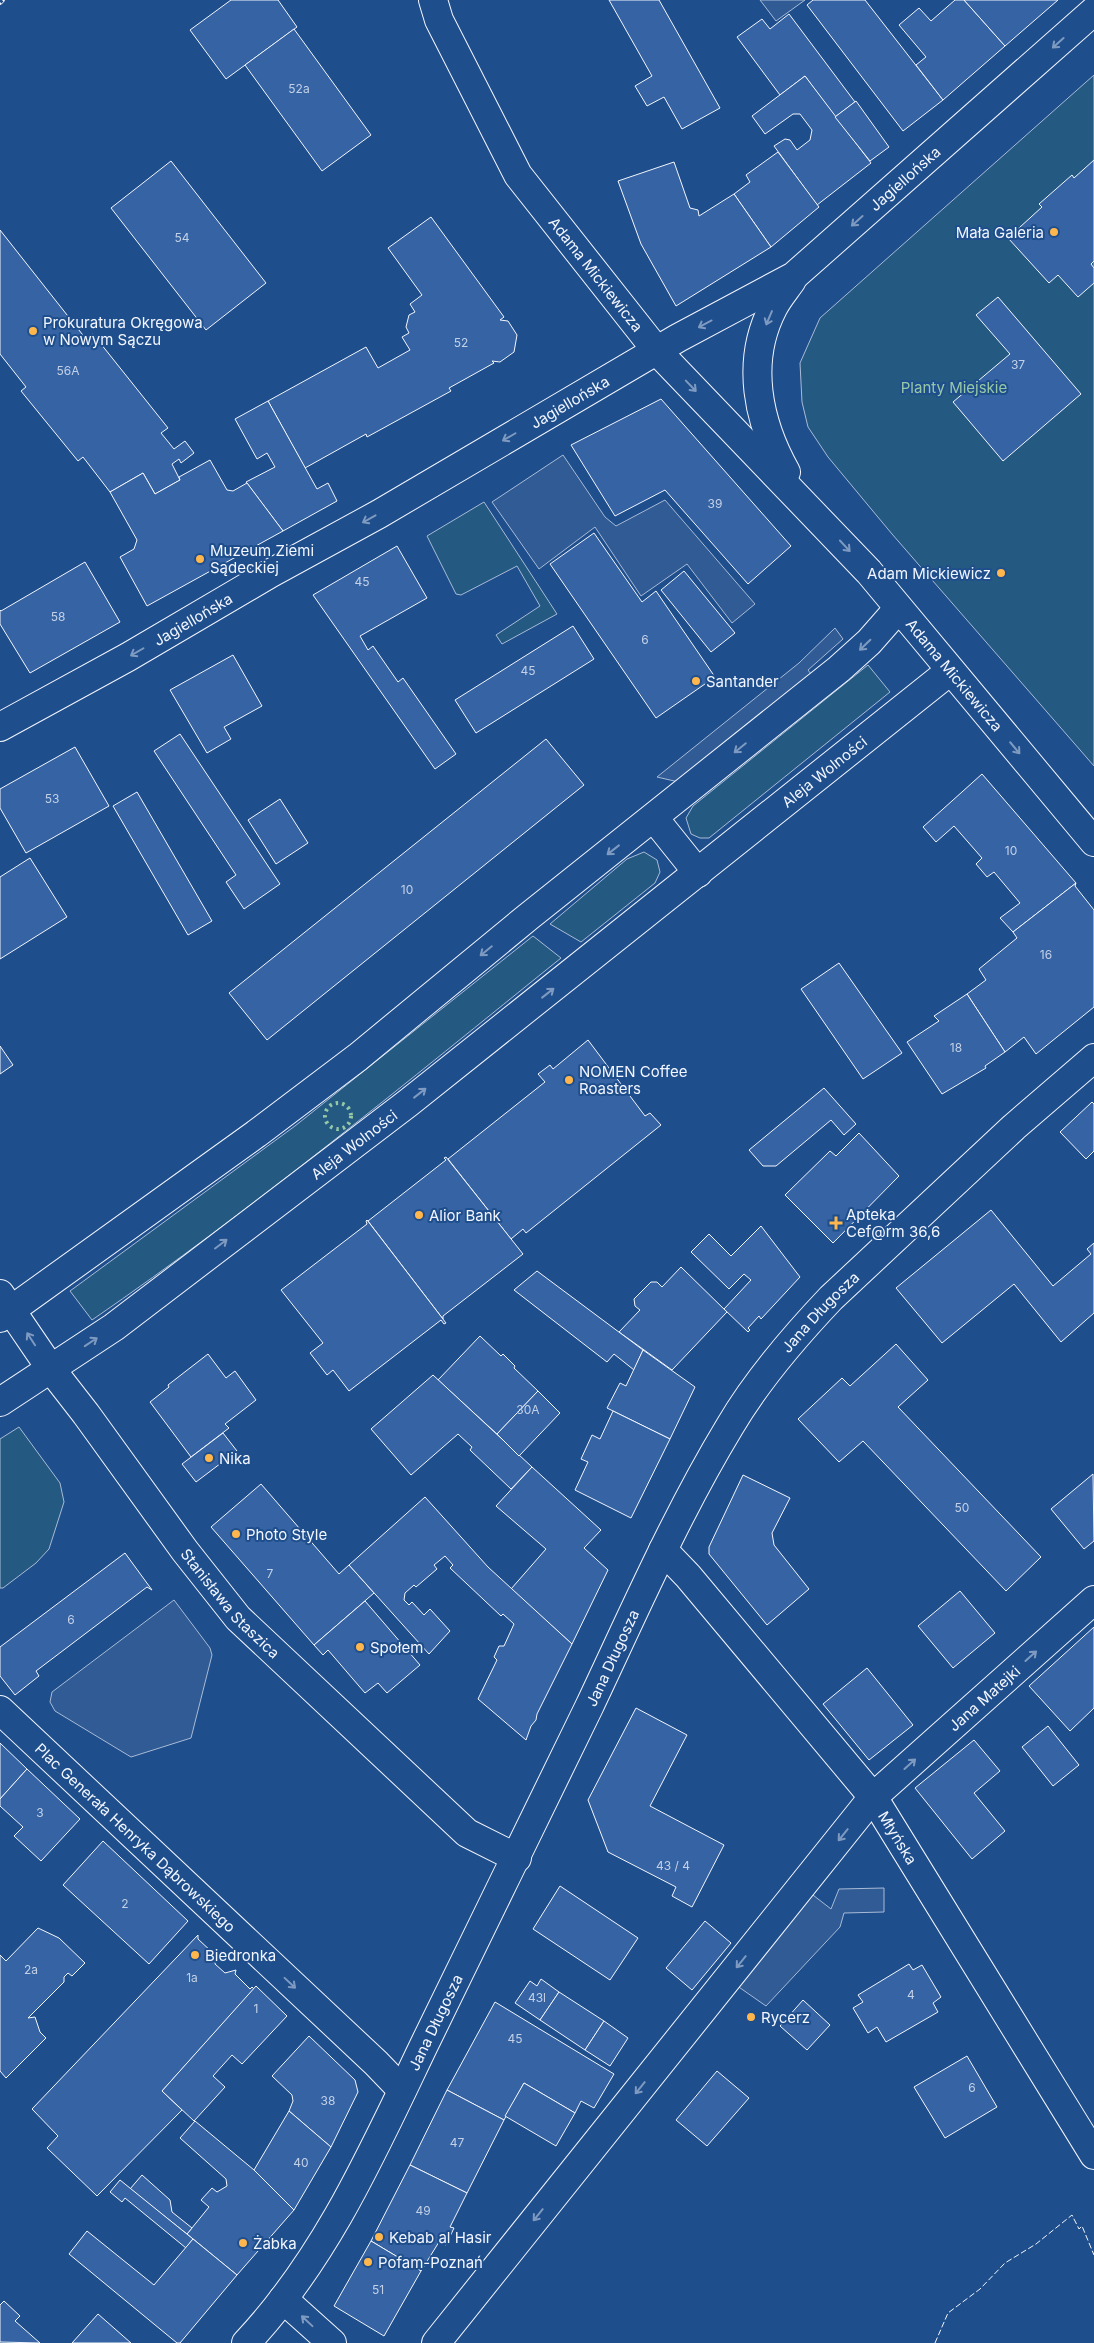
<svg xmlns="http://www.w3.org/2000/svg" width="1094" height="2343" font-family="Inter,sans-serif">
	<rect width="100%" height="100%" fill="#1f4e8c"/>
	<g fill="#245a82" stroke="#a8bbd7">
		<polygon points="1094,75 1094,766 892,534 828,457 808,427 802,402 800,363 820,318"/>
		<polygon points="484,502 557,614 502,644 496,635 540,606 517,566 461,595 456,594 427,536"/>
		<polygon points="868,665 890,692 709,838 700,838 691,834 686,818 693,806"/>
		<polygon points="644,852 657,860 660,872 655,883 581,942 550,924 627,859"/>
		<path d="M533,936L561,958C407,1082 255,1208 92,1320L70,1291L295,1126Z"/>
		<polygon points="19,1427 60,1483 64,1502 49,1549 36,1563 3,1588 0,1588 0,1439"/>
	</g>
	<g fill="#305b95" stroke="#a8bbd7">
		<polygon points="760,0 805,0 776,21"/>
		<polygon points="563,455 605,517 616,526 665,500 755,604 732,623 687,564 641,596 595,527 539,569 492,502"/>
		<polygon points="835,628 843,639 808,670 814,678 683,783 657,777 799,663"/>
		<polygon points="174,1600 210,1648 212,1655 191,1738 131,1757 55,1711 50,1702 52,1692"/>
		<polygon points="884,1888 884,1912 844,1913 840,1927 766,2006 733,1983 809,1892 831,1909 839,1889"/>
	</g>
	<g fill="#3563a3" stroke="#f2f6ff">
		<polygon points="231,0 278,0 297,27 226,79 190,30"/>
		<polygon points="609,0 659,0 720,108 682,129 664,97 647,106 635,86 652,76"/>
		<polygon points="813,0 865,0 943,100 903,131 807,5"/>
		<polygon points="955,0 964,0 1005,46 943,100 916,65 926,57 899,25 919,8 931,21"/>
		<polygon points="964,0 1058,0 1005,46"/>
		<polygon points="789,14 855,102 835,117 805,76 780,95 737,37 762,19 770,29"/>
		<polygon points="294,29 371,135 322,171 245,65"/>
		<polygon points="805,76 871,163 817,205 774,146 785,139 790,140 797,150 810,140 812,130 800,114 793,114 765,134 752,116"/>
		<polygon points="856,101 889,147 870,161 835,117"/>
		<polygon points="778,152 819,207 771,247 734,194 750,182 746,175"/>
		<polygon points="1094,160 1094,261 1091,264 1094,268 1094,283 1078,297 1058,275 1049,283 1008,238 1042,207 1039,204 1072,175 1074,178"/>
		<polygon points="171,161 266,283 206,330 111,208"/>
		<polygon points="674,162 690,208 698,210 699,216 734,194 771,247 676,306 641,244 618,181"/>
		<polygon points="431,217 504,317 500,320 508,321 517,335 514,352 500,362 492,361 494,363 449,388 451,391 367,437 366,434 305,468 268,401 366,347 378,368 410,350 402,337 409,333 406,327 409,315 415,312 410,304 422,295 388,248"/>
		<polygon points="0,230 86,339 93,334 168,428 161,433 174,449 185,441 194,453 181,463 179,459 172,464 180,480 155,494 143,473 110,492 83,457 78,461 21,391 26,387 0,354"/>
		<polygon points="998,297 1081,394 1003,461 953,402 1010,354 976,315"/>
		<polygon points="661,399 791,546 748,584 665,490 615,516 571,445"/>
		<polygon points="268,401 317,489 328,483 337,501 283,531 246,482 275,467 267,453 257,459 235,419"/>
		<polygon points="210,460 227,490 233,491 247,483 283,531 147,606 120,557 134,549 137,540 110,492 143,473 155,494 180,480 179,477"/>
		<polygon points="594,533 642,602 656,591 715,677 656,718 550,564"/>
		<polygon points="397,546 427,598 360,636 368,650 373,646 398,682 403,678 456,754 435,769 313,595"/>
		<polygon points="85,562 120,622 30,673 0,624 0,610 1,611"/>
		<polygon points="684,571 735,633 711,652 661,590"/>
		<polygon points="573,626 594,659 476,733 455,700"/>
		<polygon points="233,655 262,706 224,727 231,739 207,753 170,690"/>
		<polygon points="180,734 280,884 244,909 226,882 236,875 154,751"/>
		<polygon points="546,739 584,785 267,1040 229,993"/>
		<polygon points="75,747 109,806 26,853 0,808 0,789"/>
		<polygon points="982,774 1076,883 1013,932 1000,918 1020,903 994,872 987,877 976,864 982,858 954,826 936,842 923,827"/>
		<polygon points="137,792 212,921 188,935 113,806"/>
		<polygon points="280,799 308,843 276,864 248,820"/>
		<polygon points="30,858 67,917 0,959 0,877"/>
		<polygon points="1076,883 1075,886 1094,910 1094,1007 1036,1054 1024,1037 1005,1052 967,994 986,980 979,969 1017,938 1013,932"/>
		<polygon points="839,963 902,1053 863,1079 801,989"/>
		<polygon points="967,994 1005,1052 985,1066 986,1068 942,1094 907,1042 939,1021 934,1016"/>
		<polygon points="588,1040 645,1116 650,1113 661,1125 526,1233 523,1229 511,1239 448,1159 545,1082 538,1074 550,1065 553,1069"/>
		<polygon points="0,1046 13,1065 0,1074"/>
		<polygon points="824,1088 856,1124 844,1135 831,1120 776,1166 763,1166 749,1150"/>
		<polygon points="1092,1102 1094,1104 1094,1151 1086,1159 1060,1132"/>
		<polygon points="859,1133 899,1176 833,1243 785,1195 830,1151 836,1156"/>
		<polygon points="446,1157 523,1254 443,1316 443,1319 368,1221 446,1160 444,1158"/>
		<polygon points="991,1210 1053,1286 1091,1254 1087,1249 1094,1243 1094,1313 1061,1342 1014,1284 942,1343 896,1288"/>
		<polygon points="367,1220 446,1323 444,1324 441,1320 349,1391 333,1370 327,1375 310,1353 323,1343 281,1290 367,1224 366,1221"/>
		<polygon points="761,1226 800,1277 761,1319 759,1316 748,1328 750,1330 748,1332 724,1309 751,1280 744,1274 729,1289 691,1252 709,1234 731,1256"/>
		<polygon points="681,1267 727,1312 672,1370 619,1332 640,1310 635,1306 634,1299 651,1282 657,1282 662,1287"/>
		<polygon points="537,1271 643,1350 634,1370 614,1354 607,1362 514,1290"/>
		<polygon points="480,1336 501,1356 503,1354 515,1366 514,1368 538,1391 497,1434 438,1380"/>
		<polygon points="896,1344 928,1380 898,1407 1041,1557 1006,1591 863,1441 839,1462 798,1419 842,1378 850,1386"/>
		<polygon points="643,1350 695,1387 670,1439 607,1408 620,1383 626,1386"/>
		<polygon points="208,1354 226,1378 235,1371 256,1400 225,1424 229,1428 191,1457 150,1402 169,1387 168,1385"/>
		<polygon points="433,1375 532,1467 511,1489 470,1450 472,1447 458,1434 411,1475 371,1429"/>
		<polygon points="538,1391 560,1413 519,1456 497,1434"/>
		<polygon points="613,1411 670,1439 631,1518 575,1490 588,1462 581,1459 592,1435 600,1439"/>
		<polygon points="223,1433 237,1451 196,1482 182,1464"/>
		<polygon points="532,1467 601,1530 584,1548 608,1570 572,1644 511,1589 546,1549 496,1506"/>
		<polygon points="1093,1474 1094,1541 1084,1549 1051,1509"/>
		<polygon points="743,1475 790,1498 772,1533 774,1545 809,1589 767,1625 709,1554 709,1547"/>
		<polygon points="261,1484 339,1574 349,1565 374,1593 314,1645 211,1527"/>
		<polygon points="425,1497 488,1567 572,1644 537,1714 536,1720 531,1726 526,1740 478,1699 497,1660 494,1657 499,1646 504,1646 514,1624 503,1614 501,1616 450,1568 453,1565 445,1556 434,1565 437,1569 416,1587 414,1585 405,1593 404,1600 409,1605 412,1602 424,1615 430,1609 450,1631 429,1654 349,1565"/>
		<polygon points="125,1553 152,1590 147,1587 36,1671 39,1676 15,1695 0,1676 0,1647"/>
		<polygon points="960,1591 995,1633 953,1668 918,1626"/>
		<polygon points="365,1601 420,1665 387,1693 378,1683 365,1693 328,1650 323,1655 314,1645"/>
		<polygon points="1094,1627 1094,1708 1070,1731 1029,1686"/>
		<polygon points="867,1668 913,1725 869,1760 823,1704"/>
		<polygon points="636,1708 687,1735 650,1806 724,1845 692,1907 672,1896 676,1887 608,1852 588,1800"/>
		<polygon points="1048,1726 1079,1765 1053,1786 1022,1747"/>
		<polygon points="974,1740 1000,1771 974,1793 1005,1831 972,1859 915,1788"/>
		<polygon points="0,1743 27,1769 0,1799"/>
		<polygon points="27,1769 80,1819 41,1861 14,1836 23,1827 0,1806 0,1799"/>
		<polygon points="103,1841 188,1921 149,1964 63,1885"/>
		<polygon points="560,1886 638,1938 610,1980 533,1929"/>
		<polygon points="705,1921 731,1943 692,1990 666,1968"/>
		<polygon points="38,1928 59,1938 85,1963 72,1976 68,1973 64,1977 64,1982 28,2018 35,2017 40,2032 46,2038 6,2078 0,2071 0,1955 6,1961"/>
		<polygon points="198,1935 198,1939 213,1953 215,1951 217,1953 215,1964 225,1973 236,1970 235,1974 250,1989 252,1987 254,1989 162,2091 182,2110 97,2196 47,2148 58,2136 32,2109"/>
		<polygon points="909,1964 913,1970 922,1965 941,1997 933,2003 938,2012 886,2042 877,2027 868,2033 853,2008 863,2002 858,1995"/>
		<polygon points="541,1979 559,1992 540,2020 515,2003 530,1981 537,1986"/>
		<polygon points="256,1986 287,2016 242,2064 232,2055 213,2076 225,2087 194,2121 162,2091"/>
		<polygon points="559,1992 604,2021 585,2050 540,2020"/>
		<polygon points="803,2000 830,2025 807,2050 780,2026"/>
		<polygon points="495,2002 614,2074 594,2108 581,2101 575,2113 524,2083 504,2120 447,2090"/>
		<polygon points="604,2021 628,2038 610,2066 585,2050"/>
		<polygon points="309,2036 355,2080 358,2092 331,2147 289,2111 293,2101 292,2095 272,2076"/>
		<polygon points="967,2056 997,2107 945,2138 914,2087"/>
		<polygon points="717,2071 749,2098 707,2146 676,2120"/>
		<polygon points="524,2083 575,2113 556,2146 505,2116"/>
		<polygon points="447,2090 504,2120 467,2193 410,2165"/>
		<polygon points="289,2111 331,2147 294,2210 254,2170"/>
		<polygon points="195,2121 254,2170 294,2210 237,2275 187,2234 209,2207 201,2200 212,2188 217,2192 227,2186 226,2179 180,2138"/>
		<polygon points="410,2165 467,2193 450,2227 454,2228 446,2245 439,2242 421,2271 371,2241"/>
		<polygon points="142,2175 170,2200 172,2212 192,2228 187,2234 130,2189"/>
		<polygon points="120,2180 193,2239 186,2248 125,2198 122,2202 110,2192"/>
		<polygon points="87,2231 154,2285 193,2239 237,2275 180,2343 177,2343 69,2254"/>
		<polygon points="371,2241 421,2271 384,2336 334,2306"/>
		<polygon points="4,2301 20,2316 15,2321 40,2343 0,2342 0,2305"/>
		<polygon points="98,2314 131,2343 72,2343"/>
	</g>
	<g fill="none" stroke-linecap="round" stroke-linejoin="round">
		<g stroke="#f2f6ff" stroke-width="30">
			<g id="minor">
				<path id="s1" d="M433,0L439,20L518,175L657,351"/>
				<path id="s2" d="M0,1294L51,1369L86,1414L185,1551L238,1618L467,1833L517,1858"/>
				<path id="s3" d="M0,1710L376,2063L402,2090"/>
				<polyline points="283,2299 332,2343"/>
				<path id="s4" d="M436,2343L873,1797L1094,1600"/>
			</g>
		</g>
		<g stroke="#f2f6ff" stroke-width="30">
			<g id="tertiary">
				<path id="s5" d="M657,351L869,572L1094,842"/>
				<path d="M786,472C758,422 745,362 773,308C778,298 786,289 792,280"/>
				<path id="s6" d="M0,727L128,657L271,573L379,514L678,338L794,276L1094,11"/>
				<polyline points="654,818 698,873"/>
				<polyline points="0,1318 256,1134 358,1057 528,917 839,669 869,642 898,609"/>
				<path id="s7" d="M0,1402L114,1327L408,1103L950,671"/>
				<path id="s8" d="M663,1550L688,1576L873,1797L1094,2155"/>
				<path id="s9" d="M246,2343C327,2257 374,2149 425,2043C479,1931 535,1819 589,1707C634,1612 676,1515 730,1426C757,1380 794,1337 831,1298L1014,1127L1094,1058"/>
			</g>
		</g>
		<use href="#minor" stroke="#1f4e8c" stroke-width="28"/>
		<use href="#tertiary" stroke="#1f4e8c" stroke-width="28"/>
		<g stroke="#f2f6ff" stroke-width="5.5">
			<polyline id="rail" points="0,2 2,0"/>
		</g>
		<use href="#rail" stroke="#1f4e8c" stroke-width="4" stroke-dasharray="11" stroke-linecap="butt"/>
		<circle stroke="#97c8a6" stroke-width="4" stroke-dasharray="2.5 4" stroke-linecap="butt" cx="338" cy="1116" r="13"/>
		<polyline stroke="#f2f6ff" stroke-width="1" stroke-dasharray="6 2.5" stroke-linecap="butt" points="935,2343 948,2313 980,2289 1005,2263 1036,2244 1072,2215 1079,2229 1082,2226 1094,2255"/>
	</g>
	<defs><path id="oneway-shaft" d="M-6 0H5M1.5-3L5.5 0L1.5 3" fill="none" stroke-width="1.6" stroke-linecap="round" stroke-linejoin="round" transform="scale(1.25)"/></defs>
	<g stroke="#7e9ac0">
		<use href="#oneway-shaft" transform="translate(1058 43) rotate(138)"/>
		<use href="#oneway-shaft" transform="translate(857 221) rotate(138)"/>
		<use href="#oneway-shaft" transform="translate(769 318) rotate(113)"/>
		<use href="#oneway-shaft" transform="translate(705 324) rotate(152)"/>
		<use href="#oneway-shaft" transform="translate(691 386) rotate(46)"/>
		<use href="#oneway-shaft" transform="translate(509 437) rotate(150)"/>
		<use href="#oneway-shaft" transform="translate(369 519) rotate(151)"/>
		<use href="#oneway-shaft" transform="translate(845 546) rotate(47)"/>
		<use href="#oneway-shaft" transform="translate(865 645) rotate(136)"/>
		<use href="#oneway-shaft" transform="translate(137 652) rotate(150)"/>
		<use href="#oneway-shaft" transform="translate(740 748) rotate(141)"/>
		<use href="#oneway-shaft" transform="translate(1015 748) rotate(50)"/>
		<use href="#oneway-shaft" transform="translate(613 850) rotate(142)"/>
		<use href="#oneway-shaft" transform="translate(486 951) rotate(141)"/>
		<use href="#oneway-shaft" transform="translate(548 993) rotate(-38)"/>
		<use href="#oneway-shaft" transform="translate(420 1093) rotate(-38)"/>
		<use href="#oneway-shaft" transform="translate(221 1244) rotate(-37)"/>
		<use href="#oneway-shaft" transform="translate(31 1339) rotate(-123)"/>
		<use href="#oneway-shaft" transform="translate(91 1342) rotate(-34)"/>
		<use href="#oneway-shaft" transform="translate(1031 1656) rotate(-42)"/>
		<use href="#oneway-shaft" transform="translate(910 1764) rotate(-42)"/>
		<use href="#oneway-shaft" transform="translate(843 1835) rotate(129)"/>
		<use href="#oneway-shaft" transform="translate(741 1962) rotate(129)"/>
		<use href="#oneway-shaft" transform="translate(290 1983) rotate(43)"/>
		<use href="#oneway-shaft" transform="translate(640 2088) rotate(129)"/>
		<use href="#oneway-shaft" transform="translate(538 2215) rotate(129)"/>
		<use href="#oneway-shaft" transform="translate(307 2321) rotate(-137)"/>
	</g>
	<g fill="#ffb74d" stroke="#1f4e8c" stroke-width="2">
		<circle cx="1054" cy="232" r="5"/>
		<circle cx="33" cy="331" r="5"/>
		<circle cx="200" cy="559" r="5"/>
		<circle cx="1001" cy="573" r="5"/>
		<circle cx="696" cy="681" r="5"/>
		<circle cx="569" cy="1080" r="5"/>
		<circle cx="419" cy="1215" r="5"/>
		<path d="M833.5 1215.5h5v5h5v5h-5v5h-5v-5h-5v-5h5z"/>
		<circle cx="209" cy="1458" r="5"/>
		<circle cx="236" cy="1534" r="5"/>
		<circle cx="360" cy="1647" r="5"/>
		<circle cx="195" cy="1955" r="5"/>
		<circle cx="751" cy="2017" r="5"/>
		<circle cx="379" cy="2237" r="5"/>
		<circle cx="243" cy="2243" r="5"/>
		<circle cx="368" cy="2262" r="5"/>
	</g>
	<g text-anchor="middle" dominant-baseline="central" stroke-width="4" stroke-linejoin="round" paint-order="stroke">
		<g font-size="12" fill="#c3d1e8">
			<text x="299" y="88">52a</text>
			<text x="182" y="237">54</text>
			<text x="461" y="342">52</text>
			<text x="1018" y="364">37</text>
			<text x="68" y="370">56A</text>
			<text x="715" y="503">39</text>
			<text x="362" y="581">45</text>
			<text x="58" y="616">58</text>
			<text x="645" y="639">6</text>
			<text x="528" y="670">45</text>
			<text x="52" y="798">53</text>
			<text x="1011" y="850">10</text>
			<text x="407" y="889">10</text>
			<text x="1046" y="954">16</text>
			<text x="956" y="1047">18</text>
			<text x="528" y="1409">30A</text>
			<text x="962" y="1507">50</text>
			<text x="270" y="1573">7</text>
			<text x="71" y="1619">6</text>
			<text x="40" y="1812">3</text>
			<text x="673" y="1865">43 / 4</text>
			<text x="125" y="1903">2</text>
			<text x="31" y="1969">2a</text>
			<text x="192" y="1977">1a</text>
			<text x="911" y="1994">4</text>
			<text x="537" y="1997">43l</text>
			<text x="256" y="2008">1</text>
			<text x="515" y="2038">45</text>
			<text x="972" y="2087">6</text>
			<text x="328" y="2100">38</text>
			<text x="457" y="2142">47</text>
			<text x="301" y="2162">40</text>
			<text x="423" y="2210">49</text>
			<text x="378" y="2289">51</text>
		</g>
		<g font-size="15" fill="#f2f6ff" stroke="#1f4e8c">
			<text stroke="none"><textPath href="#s6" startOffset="1061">Jagiellońska</textPath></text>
			<text stroke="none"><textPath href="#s1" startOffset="321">Adama Mickiewicza</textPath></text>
			<text stroke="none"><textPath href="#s6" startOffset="656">Jagiellońska</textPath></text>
			<text stroke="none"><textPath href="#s6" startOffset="221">Jagiellońska</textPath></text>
			<text stroke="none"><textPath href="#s5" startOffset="440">Adama Mickiewicza</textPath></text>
			<text stroke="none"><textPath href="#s7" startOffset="1038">Aleja Wolności</textPath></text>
			<text stroke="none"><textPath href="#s7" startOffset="438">Aleja Wolności</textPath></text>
			<text stroke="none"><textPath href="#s9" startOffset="1185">Jana Długosza</textPath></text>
			<text stroke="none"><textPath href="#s2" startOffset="386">Stanisława Staszica</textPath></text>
			<text stroke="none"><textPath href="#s9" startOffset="779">Jana Długosza</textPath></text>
			<text stroke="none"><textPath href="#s4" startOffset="848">Jana Matejki</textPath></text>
			<text stroke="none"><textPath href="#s3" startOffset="186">Plac Generała Henryka Dąbrowskiego</textPath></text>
			<text stroke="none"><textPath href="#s8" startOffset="372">Młyńska</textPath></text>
			<text stroke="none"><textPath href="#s9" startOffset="374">Jana Długosza</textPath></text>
		</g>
		<g font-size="15" fill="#f2f6ff" stroke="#1f4e8c" text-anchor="start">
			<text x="1044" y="232" text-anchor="end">Mała Galeria</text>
			<text x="43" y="322">Prokuratura Okręgowa<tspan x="43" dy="17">w Nowym Sączu</tspan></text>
			<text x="210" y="550">Muzeum Ziemi<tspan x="210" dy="17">Sądeckiej</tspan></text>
			<text x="991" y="573" text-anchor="end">Adam Mickiewicz</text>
			<text x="706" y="681">Santander</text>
			<text x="579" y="1071">NOMEN Coffee<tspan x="579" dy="17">Roasters</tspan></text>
			<text x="846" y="1214">Apteka<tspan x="846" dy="17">Cef@rm 36,6</tspan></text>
			<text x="429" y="1215">Alior Bank</text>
			<text x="219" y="1458">Nika</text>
			<text x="246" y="1534">Photo Style</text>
			<text x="370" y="1647">Społem</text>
			<text x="205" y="1955">Biedronka</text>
			<text x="761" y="2017">Rycerz</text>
			<text x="389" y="2237">Kebab al Hasir</text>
			<text x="253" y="2243">Żabka</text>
			<text x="378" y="2262">Pofam-Poznań</text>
		</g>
		<g font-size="15" fill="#97c8a6" stroke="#1f4e8c">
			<text x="954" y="387">Planty Miejskie</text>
		</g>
	</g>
</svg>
